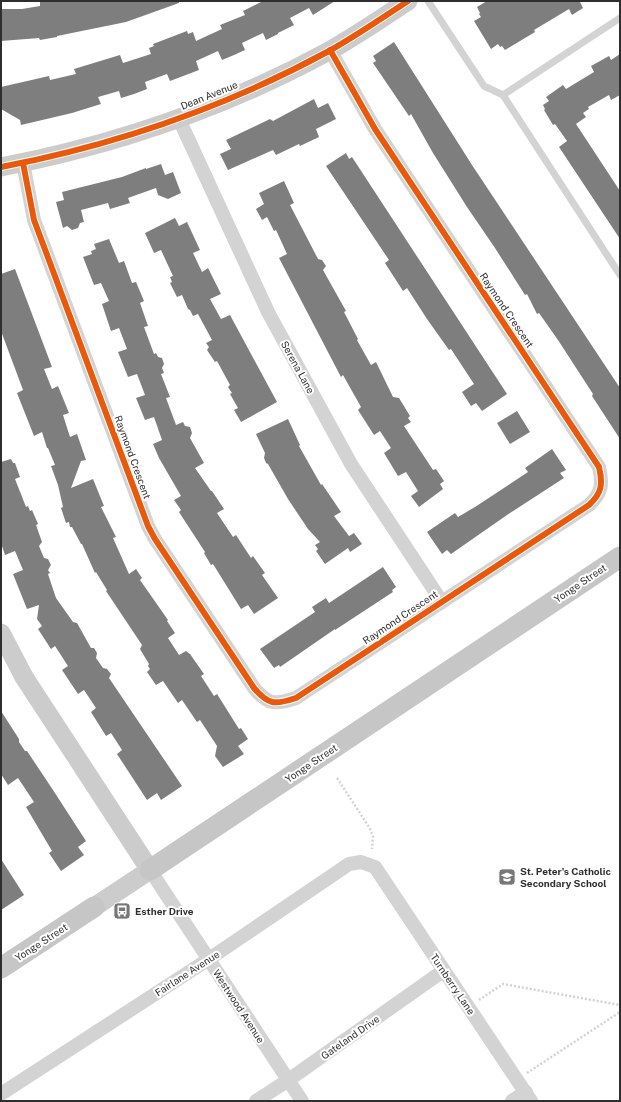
<svg xmlns="http://www.w3.org/2000/svg" width="621" height="1102" font-family="'Public Sans',sans-serif">
	<rect width="100%" height="100%" fill="#fff"/>
	<g fill="#7e7e7e">
		<polygon points="40,1 179,1 179,3 126,22 57,36 57,37 40,40 39,38 1,41 1,9 22,9 40,6"/>
		<polygon points="263,1 335,1 313,15 309,8 290,18 294,25 278,33 278,34 266,40 263,33 242,43 245,50 234,55 222,60 218,51 196,61 199,70 170,81 167,74 145,82 147,89 134,94 121,98 119,91 98,97 101,104 72,113 21,125 20,120 1,109 1,87 49,76 50,80 76,74 74,69 120,55 123,63 151,54 149,48 154,46 153,44 187,31 188,34 193,32 196,41 222,29 220,25 245,15 243,11"/>
		<polygon points="487,1 582,1 580,2 583,8 572,15 569,9 534,30 535,32 505,50 502,46 500,47 498,44 491,49 474,21 481,17 479,14 480,13 477,7"/>
		<polygon points="394,42 472,165 620,388 620,439 592,396 593,394 558,340 539,313 537,314 527,294 525,295 495,248 467,207 433,153 411,114 409,116 373,63 376,61 373,56"/>
		<polygon points="620,54 620,95 611,100 609,95 588,107 589,109 583,113 586,117 576,124 620,191 620,239 559,147 567,141 555,124 553,125 544,110 545,109 543,105 549,101 546,97 563,85 566,89 594,72 591,66 609,56 611,60"/>
		<polygon points="314,99 318,108 328,103 336,119 316,129 319,137 300,146 299,144 276,155 273,150 228,170 220,154 231,149 226,140 270,119 273,121"/>
		<polygon points="346,153 349,159 352,157 507,394 482,411 476,403 471,406 462,392 474,384 451,349 449,350 427,319 407,288 403,291 385,263 389,260 326,166"/>
		<polygon points="161,164 165,175 173,172 181,193 168,199 158,195 156,188 128,198 130,203 110,209 108,203 81,210 84,222 80,223 78,228 72,230 67,226 63,228 56,202 64,200 62,192 122,177 146,168 146,169"/>
		<polygon points="284,181 294,203 290,205 318,259 322,260 326,266 323,270 346,311 344,312 358,339 357,340 371,365 376,362 393,397 399,398 410,416 408,418 411,422 404,426 433,470 436,469 444,481 440,484 443,489 419,507 411,496 418,491 406,472 398,476 384,453 391,448 380,431 374,435 358,410 361,407 343,375 341,377 279,258 287,254 276,230 274,231 267,217 262,220 256,209 264,204 259,193"/>
		<polygon points="175,218 179,226 187,222 200,250 193,253 202,272 208,268 221,294 210,299 221,319 230,315 277,402 241,422 234,410 238,408 230,394 232,393 228,387 230,385 217,361 215,362 207,350 209,347 206,343 212,340 198,314 193,316 190,310 188,309 182,295 177,297 170,283 172,282 170,277 173,276 161,250 154,253 145,233"/>
		<polygon points="109,239 119,263 124,261 132,283 136,282 144,301 140,303 148,326 144,327 154,354 156,353 158,357 162,358 164,364 162,368 164,373 161,374 170,397 166,398 176,425 183,422 185,426 190,427 192,433 190,438 204,463 195,468 211,491 212,491 224,509 217,513 233,537 236,535 251,558 253,556 265,573 262,575 278,598 254,614 248,605 241,609 213,564 211,565 204,553 205,552 179,512 181,510 174,500 181,496 159,458 153,444 162,440 154,417 145,420 136,398 145,395 137,374 128,377 118,352 127,349 119,328 111,331 102,304 109,301 101,283 94,285 83,257 92,254 91,251 96,249 94,244"/>
		<polygon points="15,269 52,367 44,369 52,389 58,386 69,413 63,415 70,437 77,434 86,460 81,461 71,488 93,479 104,506 101,507 116,537 113,538 129,574 136,569 142,578 140,580 168,620 167,621 175,633 168,638 179,655 186,651 190,654 204,674 201,676 214,696 217,694 239,729 241,728 248,739 238,746 244,754 223,767 215,756 217,746 200,720 197,722 182,700 178,703 163,681 156,685 147,672 150,669 148,666 149,664 140,649 142,645 106,591 107,590 96,572 95,573 82,544 81,544 72,527 70,527 69,522 66,523 61,508 63,507 58,485 51,466 55,465 48,448 47,448 42,432 34,436 17,393 23,390 1,331 1,274"/>
		<polygon points="517,411 530,432 510,444 497,423"/>
		<polygon points="288,419 300,445 299,446 321,485 322,484 341,512 334,516 349,536 354,533 362,544 350,552 348,548 325,564 316,551 318,549 315,545 320,542 308,529 288,499 268,464 266,463 264,458 265,453 256,434"/>
		<polygon points="552,449 566,470 560,473 564,478 507,515 451,554 447,550 442,554 427,532 455,513 458,517 475,507 528,472 525,468"/>
		<polygon points="11,459 13,463 15,463 20,477 15,479 26,507 28,506 30,511 32,510 38,524 36,525 42,542 39,546 44,558 48,559 51,565 48,570 50,573 48,574 56,598 73,622 77,623 91,648 94,648 97,653 96,658 103,668 107,669 111,674 109,678 182,786 161,800 157,793 147,800 117,754 122,750 111,733 106,736 91,712 96,708 84,690 78,694 62,670 68,666 55,646 51,649 38,629 42,626 37,619 39,605 27,609 13,574 23,570 15,551 5,555 1,543 1,462"/>
		<polygon points="383,567 396,587 392,590 393,592 335,630 335,629 280,667 279,665 274,668 260,649 315,612 312,607 326,598 329,603"/>
		<polygon points="1,711 19,739 19,742 25,751 27,751 53,790 86,841 78,847 84,855 61,871 49,853 52,851 26,807 34,802 18,778 8,785 1,774"/>
		<polygon points="1,859 24,895 1,910"/>
	</g>
	<g fill="none" stroke-linecap="round" stroke-linejoin="round">
		<g stroke="#d3d3d3" stroke-width="2.5" stroke-dasharray="2 2" stroke-linecap="butt">
			<polyline points="337,778 369,827 373,836 372,849"/>
			<polyline points="479,1000 503,984 620,1005"/>
			<polyline points="527,1073 620,1012"/>
		</g>
		<g stroke="#d3d3d3" stroke-width="7">
			<polyline points="428,1 484,86 503,95 620,275"/>
			<polyline points="503,95 620,18"/>
		</g>
		<g stroke="#d3d3d3" stroke-width="14">
			<polyline points="179,119 268,312 351,464 442,602"/>
			<path d="M23,163L34,220L148,526L155,539L254,688C268,705 275,705 296,698L589,505C602,493 603,484 599,467L375,129L330,50"/>
			<polyline points="150,870 302,1101"/>
			<polyline points="1,1094 209,959 349,864 361,862 375,867 531,1101"/>
			<polyline points="256,1101 287,1081 443,971"/>
			<polyline points="512,1101 526,1092"/>
		</g>
		<g stroke="#ccc" stroke-width="19">
			<path d="M1,167C115,145 226,107 329,51C356,36 382,18 408,1"/>
			<polyline points="1,633 24,677 150,870 94,907"/>
		</g>
		<g stroke="#c6c6c6" stroke-width="21">
			<polyline points="150,870 620,557"/>
			<polyline points="1,968 94,907"/>
		</g>
		<g stroke="#fff" stroke-width="8">
			<g id="cycleway">
				<path d="M23,163L34,220L148,526L155,539L254,688C268,705 275,705 296,698L589,505C602,493 603,484 599,467L375,129L330,50"/>
				<path d="M1,167C115,145 226,107 329,51C356,36 382,18 408,1"/>
			</g>
		</g>
		<use href="#cycleway" stroke="#e8590c" stroke-width="6"/>
	</g>
	<defs>
		<g id="school-square" transform="scale(0.9)"><rect x="-9" y="-9" width="18" height="18" rx="4" fill="#777" stroke="#fff"/><path d="M0-5L7-2L0 1L-7-2ZM-4 1L0 2.5L4 1V4Q0 6-4 4Z" fill="#fff"/></g>
		<g id="bus-square" transform="scale(0.9)"><rect x="-9" y="-9" width="18" height="18" rx="4" fill="#777" stroke="#fff"/><path d="M-5-6H5V4H4V6H2V4H-2V6H-4V4H-5ZM-3.5-4V0h7V-4ZM-3.5 1.2v1.5H-2V1.2ZM2 1.2v1.5H3.5V1.2Z" fill="#fff"/></g>
	</defs>
	<g fill-rule="evenodd">
		<use href="#school-square" x="507" y="877"/>
		<use href="#bus-square" x="122" y="911"/>
	</g>
	<g text-anchor="middle" dominant-baseline="central" stroke-width="4" stroke-linejoin="round" paint-order="stroke">
		<g font-size="10" fill="#2e2e2e" stroke="#fff">
			<text transform="translate(209 95) rotate(-22)">Dean Avenue</text>
			<text transform="translate(507 310) rotate(56)">Raymond Crescent</text>
			<text transform="translate(298 367) rotate(61)">Serena Lane</text>
			<text transform="translate(133 457) rotate(70)">Raymond Crescent</text>
			<text transform="translate(580 583) rotate(-34)">Yonge Street</text>
			<text transform="translate(400 617) rotate(-34)">Raymond Crescent</text>
			<text transform="translate(311 763) rotate(-34)">Yonge Street</text>
			<text transform="translate(41 942) rotate(-33)">Yonge Street</text>
			<text transform="translate(187 973) rotate(-33)">Fairlane Avenue</text>
			<text transform="translate(453 984) rotate(56)">Turnberry Lane</text>
			<text transform="translate(239 1006) rotate(57)">Westwood Avenue</text>
			<text transform="translate(350 1037) rotate(-35)">Gateland Drive</text>
		</g>
		<g font-size="10" font-weight="bold" fill="#2e2e2e" stroke="#fff" text-anchor="start">
			<text x="520" y="871">St. Peter's Catholic<tspan x="520" dy="12">Secondary School</tspan></text>
			<text x="135" y="911">Esther Drive</text>
		</g>
	</g>
	<rect width="621" height="1102" fill="none" stroke="#2e2e2e" stroke-width="4"/>
</svg>
